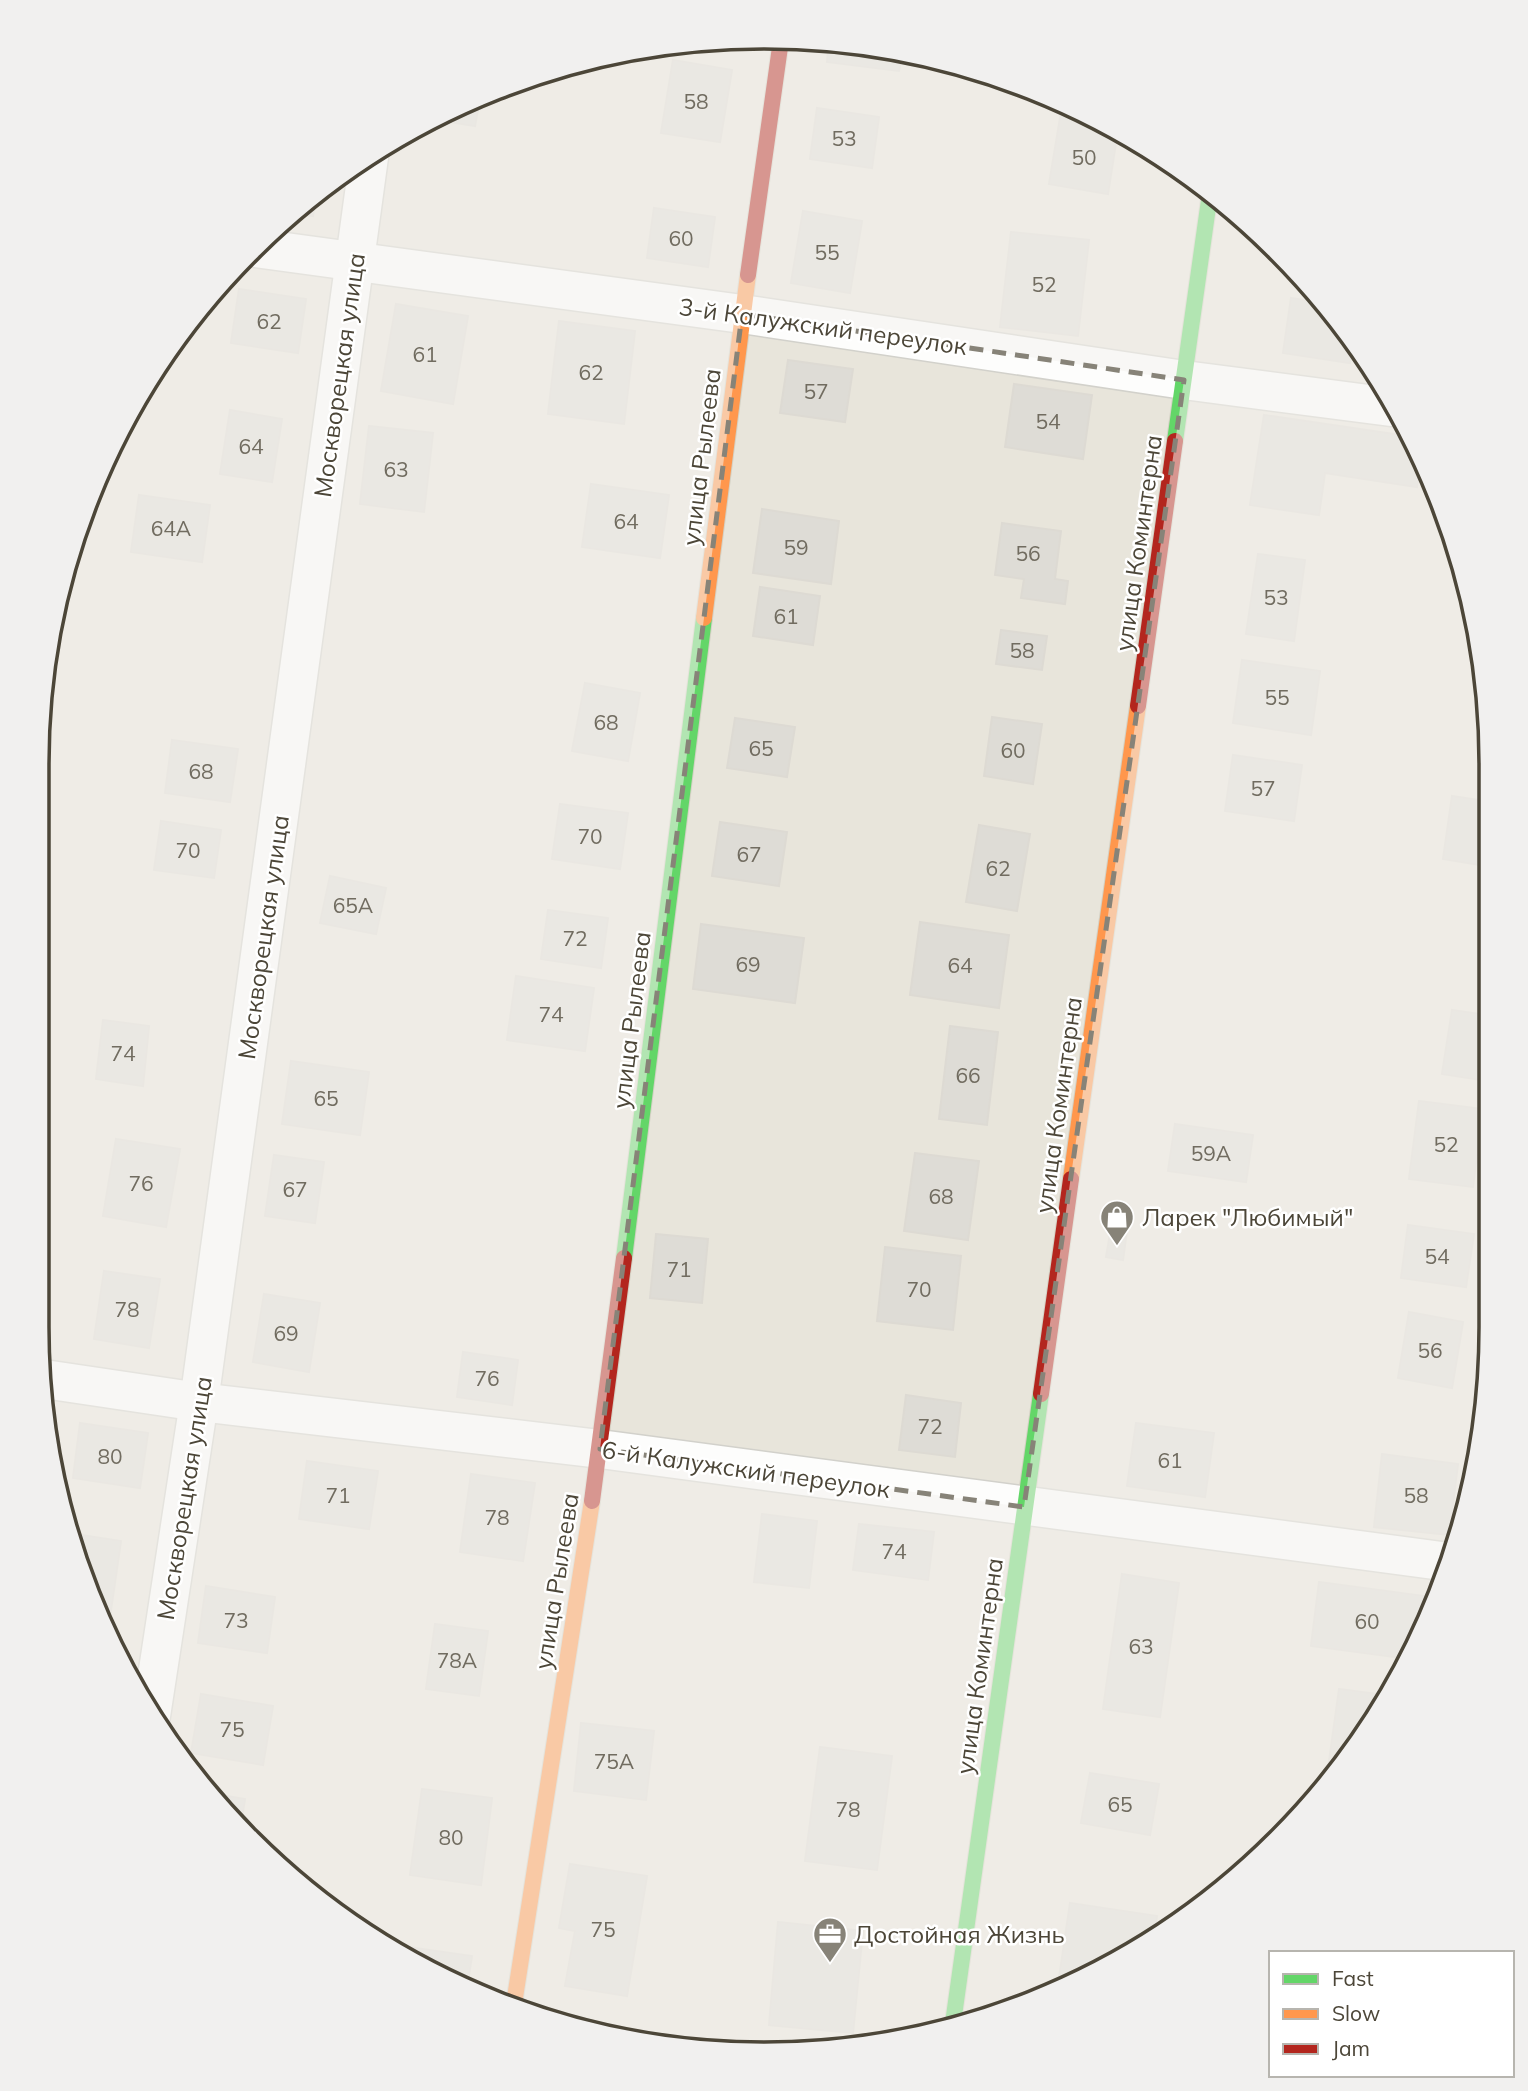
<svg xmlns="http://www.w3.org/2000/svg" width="1528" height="2091" font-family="Mulish,sans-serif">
	<rect width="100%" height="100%" fill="#f4f3ee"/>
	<polygon fill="#e8e5db" points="716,38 859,43 997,75 1127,134 1243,217 1341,321 1436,485 1485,669 1490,1375 1466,1516 1416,1649 1311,1806 1207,1904 1043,1999 859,2048 764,2054 623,2040 443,1979 284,1874 159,1731 92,1606 62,1516 37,1327 38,717 61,576 92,485 159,360 217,284 321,187 442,112 575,62"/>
	<g fill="#dedcd6" stroke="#dddad3" stroke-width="2">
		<polygon points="716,38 737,39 736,47 700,41"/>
		<polygon points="829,42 859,43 902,53 899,71 827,62"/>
		<polygon points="673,60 732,70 720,142 661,133"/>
		<polygon points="480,98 475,126 431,119 442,112"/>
		<polygon points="817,108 879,117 872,168 810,159"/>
		<polygon points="1061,112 1089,117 1118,130 1108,194 1049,184"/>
		<polygon points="316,192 313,216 293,213"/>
		<polygon points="654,208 715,217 708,267 647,258"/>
		<polygon points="803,211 862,221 850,293 791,283"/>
		<polygon points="1011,232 1089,240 1078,336 1000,327"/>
		<polygon points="239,289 306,299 298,353 231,343"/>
		<polygon points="1291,298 1324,303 1341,321 1353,342 1350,363 1283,353"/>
		<polygon points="396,304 468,316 453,404 381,391"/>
		<polygon points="559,321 635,331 624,424 548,414"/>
		<polygon points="788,360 853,369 845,422 780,413"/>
		<polygon points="1014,384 1092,395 1083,459 1005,447"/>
		<polygon points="230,410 282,419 272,482 220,474"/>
		<polygon points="1264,415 1407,436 1421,460 1417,487 1325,473 1319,515 1250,505"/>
		<polygon points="369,426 433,433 424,512 360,504"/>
		<polygon points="591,484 669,495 660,558 582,547"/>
		<polygon points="139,495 210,505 202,562 131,552"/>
		<polygon points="762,509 839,521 831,584 753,573"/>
		<polygon points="1002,523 1061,531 1055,579 1068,581 1065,604 1021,598 1024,579 995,575"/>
		<polygon points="1258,554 1305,560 1294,641 1246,634"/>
		<polygon points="760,587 820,596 813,645 753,636"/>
		<polygon points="1001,630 1047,636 1042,670 996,664"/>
		<polygon points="1242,660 1320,671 1311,735 1233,723"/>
		<polygon points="585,683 640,693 628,761 572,751"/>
		<polygon points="992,717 1042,724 1033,784 984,776"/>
		<polygon points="735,718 795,727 787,777 727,768"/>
		<polygon points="172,740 238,749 230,802 165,793"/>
		<polygon points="1233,755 1302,765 1294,821 1225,811"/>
		<polygon points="1452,796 1486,801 1486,866 1443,859"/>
		<polygon points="560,804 628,813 620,869 552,859"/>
		<polygon points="161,821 221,830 214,878 154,870"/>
		<polygon points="720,822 787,832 779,886 712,876"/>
		<polygon points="979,825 1030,834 1017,911 966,902"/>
		<polygon points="330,876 386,888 376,934 320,923"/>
		<polygon points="548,910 608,918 601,968 541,959"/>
		<polygon points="920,922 1009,935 999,1008 910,995"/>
		<polygon points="701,924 804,938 795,1003 693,989"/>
		<polygon points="516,976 594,988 585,1051 507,1040"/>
		<polygon points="1452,1010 1487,1015 1488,1081 1442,1074"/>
		<polygon points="103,1020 149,1026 143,1086 96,1079"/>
		<polygon points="950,1026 998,1032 987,1125 939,1119"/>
		<polygon points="291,1061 369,1072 360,1135 282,1124"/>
		<polygon points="1419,1101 1483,1109 1473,1187 1409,1179"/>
		<polygon points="1175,1124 1253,1135 1246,1182 1168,1171"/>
		<polygon points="116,1139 180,1149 166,1227 103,1216"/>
		<polygon points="915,1153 979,1161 968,1240 904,1231"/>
		<polygon points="274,1155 324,1162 315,1223 265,1216"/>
		<polygon points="1408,1225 1474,1234 1466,1287 1401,1278"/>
		<polygon points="1111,1228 1127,1231 1123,1260 1106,1257"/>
		<polygon points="656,1234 708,1239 702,1303 650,1298"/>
		<polygon points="885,1247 961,1256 953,1330 877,1321"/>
		<polygon points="104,1271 160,1279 149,1348 94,1339"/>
		<polygon points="264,1294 320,1303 309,1372 253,1362"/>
		<polygon points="1409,1312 1463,1322 1452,1388 1398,1378"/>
		<polygon points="463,1352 518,1360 512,1405 457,1397"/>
		<polygon points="906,1395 961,1403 955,1457 899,1450"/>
		<polygon points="80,1423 148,1433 140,1488 73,1478"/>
		<polygon points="1136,1423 1214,1433 1205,1497 1127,1486"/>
		<polygon points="1382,1454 1458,1464 1449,1535 1374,1527"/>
		<polygon points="307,1461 378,1471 369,1529 299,1519"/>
		<polygon points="471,1474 535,1483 523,1561 460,1552"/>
		<polygon points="762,1514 817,1521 809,1588 754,1582"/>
		<polygon points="859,1524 934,1532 928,1580 853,1570"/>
		<polygon points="68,1533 121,1541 108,1631 92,1606"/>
		<polygon points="1122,1574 1179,1583 1160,1717 1103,1709"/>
		<polygon points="1319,1582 1424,1596 1417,1647 1409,1659 1311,1646"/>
		<polygon points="206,1586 275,1597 267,1653 198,1643"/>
		<polygon points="435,1624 488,1631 479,1696 426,1689"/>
		<polygon points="1339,1689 1385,1695 1326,1783"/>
		<polygon points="201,1694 273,1706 263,1765 191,1753"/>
		<polygon points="581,1723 654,1731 646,1800 574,1791"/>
		<polygon points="820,1747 892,1756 877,1870 805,1861"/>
		<polygon points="1090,1773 1159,1784 1150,1835 1081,1823"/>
		<polygon points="422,1789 492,1798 481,1885 410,1875"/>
		<polygon points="215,1794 245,1799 241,1824"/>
		<polygon points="570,1864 647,1876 627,1996 565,1986 575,1931 559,1928"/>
		<polygon points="1070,1903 1157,1916 1154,1934 1065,1986 1058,1985"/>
		<polygon points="778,1922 863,1931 853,2033 769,2025"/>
		<polygon points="394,1945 472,1956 467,1988 443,1979 394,1947"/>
	</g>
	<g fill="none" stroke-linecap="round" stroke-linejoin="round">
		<g stroke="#d2d1cb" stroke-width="41">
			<g id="street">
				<polyline points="256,248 742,314 1184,380 1391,407"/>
				<polyline points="44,1379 199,1402 600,1449 1449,1562"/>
				<polyline points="151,1716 199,1402 369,157"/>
			</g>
		</g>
		<g stroke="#d4d1c4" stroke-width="18">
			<g id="fast">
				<polyline points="1175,441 1210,193"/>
				<polyline points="624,1258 704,618"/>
				<polyline points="953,2023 1041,1394"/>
			</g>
		</g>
		<g stroke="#d4d1c4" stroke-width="18">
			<g id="slow">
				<polyline points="704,618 748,275"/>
				<polyline points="1071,1179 1138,706"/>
				<polyline points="514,2004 592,1501"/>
			</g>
		</g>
		<g stroke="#d4d1c4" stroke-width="18">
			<g id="jam">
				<polyline points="748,275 781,40"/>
				<polyline points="1138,706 1175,441"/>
				<polyline points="1041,1394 1071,1179"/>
				<polyline points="592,1501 624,1258"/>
			</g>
		</g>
		<use href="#street" stroke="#fdfdfc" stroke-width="38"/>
		<use href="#fast" stroke="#63d668" stroke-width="16"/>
		<use href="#slow" stroke="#ff974d" stroke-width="16"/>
		<use href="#jam" stroke="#b3261e" stroke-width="16"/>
	</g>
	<path d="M0 0H1528V2091H0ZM742,314L1184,380L1024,1507L600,1449Z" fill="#f4f3ee" fill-opacity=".55" fill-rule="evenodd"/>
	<path fill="none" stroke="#878378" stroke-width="5" stroke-dasharray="14 9" stroke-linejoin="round" d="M742,314L1184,380L1024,1507L600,1449Z"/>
	<defs>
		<g id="shop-pin" transform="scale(1.75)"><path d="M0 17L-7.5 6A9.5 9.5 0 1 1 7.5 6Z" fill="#878378" stroke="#fff"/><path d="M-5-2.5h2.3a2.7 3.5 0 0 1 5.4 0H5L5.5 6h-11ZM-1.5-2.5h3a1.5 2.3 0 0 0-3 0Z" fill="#fff"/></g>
		<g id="office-pin" transform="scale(1.75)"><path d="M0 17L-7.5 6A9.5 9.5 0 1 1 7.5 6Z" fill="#878378" stroke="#fff"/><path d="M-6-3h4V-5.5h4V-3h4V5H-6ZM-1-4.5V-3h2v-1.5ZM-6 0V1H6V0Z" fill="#fff"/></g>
	</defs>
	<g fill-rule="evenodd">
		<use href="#shop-pin" x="1117" y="1217"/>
		<use href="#office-pin" x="830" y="1934"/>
	</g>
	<g text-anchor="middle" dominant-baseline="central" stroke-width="5" stroke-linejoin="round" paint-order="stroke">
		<g font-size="21" fill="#716c60">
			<text x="696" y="101">58</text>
			<text x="844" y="138">53</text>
			<text x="1084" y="157">50</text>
			<text x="681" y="238">60</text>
			<text x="827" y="252">55</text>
			<text x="1044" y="284">52</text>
			<text x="269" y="321">62</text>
			<text x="425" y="354">61</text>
			<text x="591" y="372">62</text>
			<text x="816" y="391">57</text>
			<text x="1048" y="421">54</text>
			<text x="251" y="446">64</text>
			<text x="396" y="469">63</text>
			<text x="626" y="521">64</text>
			<text x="171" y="528">64А</text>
			<text x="796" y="547">59</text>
			<text x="1028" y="553">56</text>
			<text x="1276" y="597">53</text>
			<text x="786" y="616">61</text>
			<text x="1022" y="650">58</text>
			<text x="1277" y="697">55</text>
			<text x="606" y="722">68</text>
			<text x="761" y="748">65</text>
			<text x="1013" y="750">60</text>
			<text x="201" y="771">68</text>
			<text x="1263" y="788">57</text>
			<text x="590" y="836">70</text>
			<text x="188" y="850">70</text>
			<text x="749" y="854">67</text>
			<text x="998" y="868">62</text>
			<text x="353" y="905">65А</text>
			<text x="575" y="938">72</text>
			<text x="748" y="964">69</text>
			<text x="960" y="965">64</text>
			<text x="551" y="1014">74</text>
			<text x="123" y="1053">74</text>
			<text x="968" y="1075">66</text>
			<text x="326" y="1098">65</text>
			<text x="1446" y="1144">52</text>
			<text x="1211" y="1153">59А</text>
			<text x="141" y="1183">76</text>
			<text x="295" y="1189">67</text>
			<text x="941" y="1196">68</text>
			<text x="1437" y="1256">54</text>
			<text x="679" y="1269">71</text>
			<text x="919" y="1289">70</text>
			<text x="127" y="1309">78</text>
			<text x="286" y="1333">69</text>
			<text x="1430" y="1350">56</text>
			<text x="487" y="1378">76</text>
			<text x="930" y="1426">72</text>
			<text x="110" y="1456">80</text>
			<text x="1170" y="1460">61</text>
			<text x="338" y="1495">71</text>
			<text x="1416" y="1495">58</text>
			<text x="497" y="1517">78</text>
			<text x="894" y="1551">74</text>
			<text x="236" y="1620">73</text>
			<text x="1367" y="1621">60</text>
			<text x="1141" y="1646">63</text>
			<text x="457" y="1660">78А</text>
			<text x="232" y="1729">75</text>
			<text x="614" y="1761">75А</text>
			<text x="1120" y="1804">65</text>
			<text x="848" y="1809">78</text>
			<text x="451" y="1837">80</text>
			<text x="603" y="1929">75</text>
		</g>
		<g font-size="24" fill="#4c4638" stroke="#fff">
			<text transform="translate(823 326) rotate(8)">3-й Калужский переулок</text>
			<text transform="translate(339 375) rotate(-82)">Москворецкая улица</text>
			<text transform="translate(701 457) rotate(-83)">улица Рылеева</text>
			<text transform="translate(1138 543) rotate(-82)">улица Коминтерна</text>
			<text transform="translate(263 937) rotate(-82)">Москворецкая улица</text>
			<text transform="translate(631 1020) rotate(-83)">улица Рылеева</text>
			<text transform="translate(1058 1105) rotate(-82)">улица Коминтерна</text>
			<text transform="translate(746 1469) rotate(8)">6-й Калужский переулок</text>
			<text transform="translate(184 1498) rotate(-81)">Москворецкая улица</text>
			<text transform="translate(556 1581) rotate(-81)">улица Рылеева</text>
			<text transform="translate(979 1666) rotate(-82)">улица Коминтерна</text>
		</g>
		<g font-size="24" fill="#4c4638" stroke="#fff" text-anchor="start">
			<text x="1142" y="1217">Ларек "Любимый"</text>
			<text x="854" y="1934">Достойная Жизнь</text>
		</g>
	</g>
	<path d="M0 0H1528V2091H0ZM764 49H764A715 715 0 0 1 1479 764V1327A715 715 0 0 1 764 2042H764A715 715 0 0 1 49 1327V764A715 715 0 0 1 764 49Z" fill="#f1f0ef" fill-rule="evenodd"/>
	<path fill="none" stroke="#4c4638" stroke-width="3.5" d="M764 49H764A715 715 0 0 1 1479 764V1327A715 715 0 0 1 764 2042H764A715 715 0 0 1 49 1327V764A715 715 0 0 1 764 49Z"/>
	<rect x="1269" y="1951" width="245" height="126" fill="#ffffff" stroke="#b7b5af" stroke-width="2"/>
	<rect x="1283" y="1974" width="35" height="10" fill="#63d668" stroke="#b7b5af" stroke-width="2"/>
	<text x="1332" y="1986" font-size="21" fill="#4c4638">Fast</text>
	<rect x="1283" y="2009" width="35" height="10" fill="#ff974d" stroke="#b7b5af" stroke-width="2"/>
	<text x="1332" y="2021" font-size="21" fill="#4c4638">Slow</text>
	<rect x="1283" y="2044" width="35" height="10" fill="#b3261e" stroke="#b7b5af" stroke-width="2"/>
	<text x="1332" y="2056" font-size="21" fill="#4c4638">Jam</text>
</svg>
